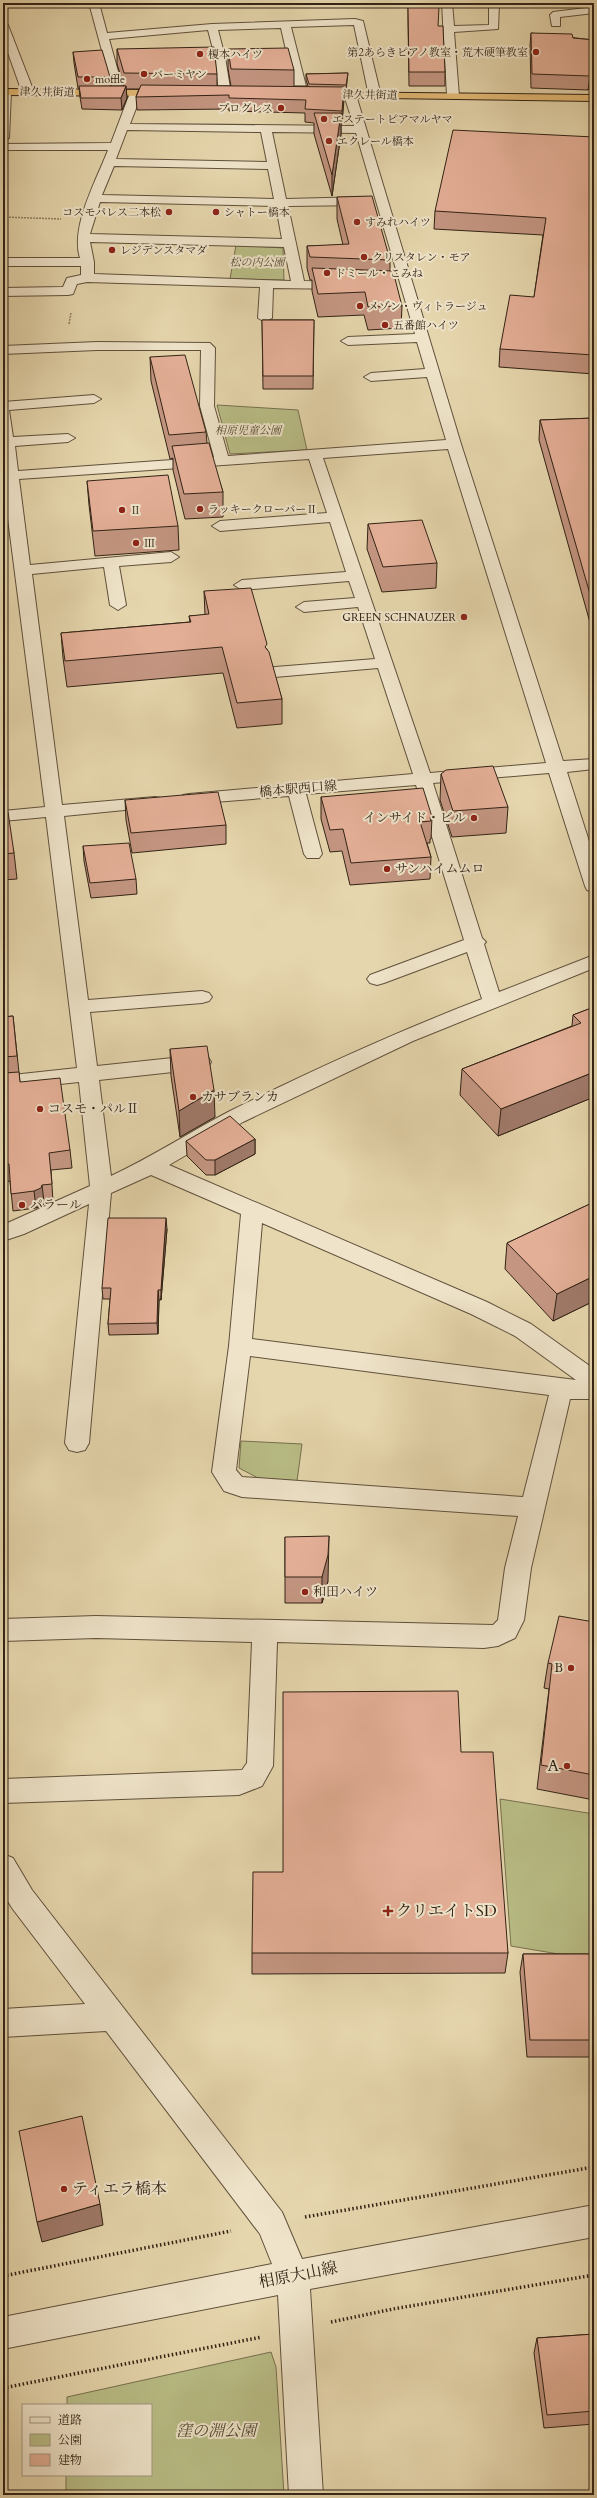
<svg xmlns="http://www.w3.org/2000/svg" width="597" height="2498" font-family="Cardo,'Noto Serif JP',serif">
	<rect width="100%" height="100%" fill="#e6d6ad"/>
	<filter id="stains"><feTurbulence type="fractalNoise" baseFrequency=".005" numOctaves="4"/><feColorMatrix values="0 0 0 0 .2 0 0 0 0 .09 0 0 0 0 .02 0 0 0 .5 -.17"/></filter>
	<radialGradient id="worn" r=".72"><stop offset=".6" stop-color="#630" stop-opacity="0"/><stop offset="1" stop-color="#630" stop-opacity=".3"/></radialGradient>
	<g fill="#b9bd86" stroke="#76704e">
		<polygon points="236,245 283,248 284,280 230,279"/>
		<polygon points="217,405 298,410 307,450 230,454"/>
		<polygon points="241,1441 302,1444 297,1481 258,1478 239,1468"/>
		<polygon points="500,1799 594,1814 594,1960 511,1946"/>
		<polygon points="271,2352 276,2367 284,2495 66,2495 66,2475 151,2475 151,2405 67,2405 67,2397"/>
	</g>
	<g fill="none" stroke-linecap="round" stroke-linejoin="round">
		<g stroke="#5f503b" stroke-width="2">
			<g id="minor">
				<polygon points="89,3 99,3 107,33 212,24 355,19 363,21 381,96 375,99 369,96 354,25 291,27 308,94 302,97 296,94 281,28 218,30 225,57 231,94 225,97 219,94 215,57 208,30 109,39 124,93 118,96 114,95"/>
				<polygon points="442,3 452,3 454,26 489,25 489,3 499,3 498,29 454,32 459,96 453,99 447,96"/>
				<polygon points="594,7 594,13 560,17 560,26 552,26 550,15 553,12"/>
				<polygon points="3,22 8,25 34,92 32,94 24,94 22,92 3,39"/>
				<polygon points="3,89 11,92 9,138 3,141"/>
				<path d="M136,90L142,93L130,124L354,126L344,95L350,92L356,95L461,444L563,761L594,759V769L567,772L594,857V892L587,890L585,886L549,773L433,783L482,938L486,942L484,944L499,992L594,955V968L413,1041L243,1122L169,1165L487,1302L531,1324L594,1369V1399H570L531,1568L524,1620L515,1638L498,1646L484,1648L277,1642L273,1766L262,1786L239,1795L3,1803V1779L242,1770L247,1763L252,1642L96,1638L3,1641V1619L96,1616L493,1625L498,1620L505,1568L518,1516L242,1497L224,1491L212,1472L229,1346L241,1214L151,1175L111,1193L89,1443L85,1450L77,1452L69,1450L65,1443L89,1204L24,1234L3,1241V1225L90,1186L79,1082L3,1090V1076L77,1068L46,817L3,821V811L45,807L3,480V402L94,395L101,399L94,403L9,410L13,437L68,434L75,438L68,442L15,446L18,471L214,457L200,406L201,350H97L3,354V346L97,342L210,343L215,348L214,406L228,456L446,440L427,377L371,381L364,377L371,373L425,369L417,342L348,345L341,341L348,337L415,334L356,133L272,132L286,199L366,197L372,201L366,205L288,206L304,281L343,282L348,283L349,286L348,289L273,288L272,318L265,322L258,318L260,287L87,282L77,284L73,294L68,295L3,296V288L63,287L67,278L81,275V266H3V258H80C70,227 97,179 108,150H3V144L111,143L130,93ZM127,130L261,132L267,162L116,159ZM114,166L268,169L274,199L102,195ZM100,202L276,206L282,239L90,234ZM90,242L284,247L291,281L94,274V262ZM448,449L546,763L430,773L323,458ZM309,459L327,513L220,521L212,526L220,531L330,522L346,572L242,580L234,585L242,590L349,581L355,598L304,602L296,607L304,612L358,607L375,659L275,667L269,668L267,672L269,676L275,677L378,668L413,774L189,794L183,795L180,799L183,803L189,804L289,796L304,854L307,858H319L322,854L306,794L416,785L464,940L370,975L367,979L370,983L377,985L384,983L467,952L482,999C396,1032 313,1070 230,1111C190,1132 152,1157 111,1176L99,1080L201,1069L208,1067L211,1062L208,1057L201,1055L97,1066L90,1012L202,1003L209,1001L212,997L209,993L202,991L88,1000L64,816L155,807L161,806L164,802L161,798L155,797L62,805L32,574L104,567L110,605L118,610L126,605L119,566L171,562L179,557L171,552L30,565L19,479ZM262,1223L471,1314L515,1336L576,1380L252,1339ZM250,1356L549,1395L523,1497L242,1477L236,1470Z"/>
				<polygon points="3,1854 13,1858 32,1890 282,2212 302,2259 594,2205 594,2237 310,2289 323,2495 289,2495 278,2295 3,2349 3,2317 272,2264 260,2234 106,2031 3,2037 3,2009 85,2004 12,1908 3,1893"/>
			</g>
		</g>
		<g stroke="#322315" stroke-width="2">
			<g id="highway">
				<polygon points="3,89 167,90 173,93 167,96 3,95"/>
				<polygon points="315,92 594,95 594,101 311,97 311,93"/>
			</g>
		</g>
		<g stroke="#322315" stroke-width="1.5" stroke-dasharray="0.5 1" stroke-linecap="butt">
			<polyline points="3,217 61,219"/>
			<polyline points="69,324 71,313"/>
		</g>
		<g stroke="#322315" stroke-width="3.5" stroke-dasharray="1.5 2.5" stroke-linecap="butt">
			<polyline points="305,2217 594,2167"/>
			<polyline points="3,2276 231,2231"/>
			<polyline points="331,2322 393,2309 594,2275"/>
			<polyline points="3,2388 262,2337"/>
		</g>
		<use href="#minor" fill="#efe4ca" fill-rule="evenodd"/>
		<use href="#highway" fill="#e3bb76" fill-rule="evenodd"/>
	</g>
	<g fill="#c49682" stroke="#322315">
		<polygon points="408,7 438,26 445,72 445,86 409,86 408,21"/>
		<polygon points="531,33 594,40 594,78 588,90 531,88 530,46"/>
		<polygon points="117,49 217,74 217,86 231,86 228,69 228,49 294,70 294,86 308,86 306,80 306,74 348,73 346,91 344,91 342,124 341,124 341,134 332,196 314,134 314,123 305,122 305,113 229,111 229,109 137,110 136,97 139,89 126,89 127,98 122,110 82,109 80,97 79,88 78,88 74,63 73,52 110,77 111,86 124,86 117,64"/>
		<polygon points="594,137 594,374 499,367 500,349 534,297 543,235 434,229 435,211"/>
		<polygon points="337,197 390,260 390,271 402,306 401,328 368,330 364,315 318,317 312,291 312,280 310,280 307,268 307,246 343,245 337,219"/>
		<polygon points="262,320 314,320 313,389 263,389"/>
		<polygon points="150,357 206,432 207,443 223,492 223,517 185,519 173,470 173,458 170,459 151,381"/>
		<polygon points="594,418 594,637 539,440 540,420"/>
		<polygon points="87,481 178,526 179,550 95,556 89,505"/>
		<polygon points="368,524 437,563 436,588 382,592 367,549"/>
		<polygon points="204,591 267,649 282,699 282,724 237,728 223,673 67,687 63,658 61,633 190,622 189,616 205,615"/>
		<polygon points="441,774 508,807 506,833 452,837 440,800"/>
		<polygon points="321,797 432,817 431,839 430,839 430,843 427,843 431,857 430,879 350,885 342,851 330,852 321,819"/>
		<polygon points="125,800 226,825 226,844 132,853 126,820"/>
		<polygon points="3,813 14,853 17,879 3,880"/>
		<polygon points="83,846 136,879 137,894 91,898 84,861"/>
		<polygon points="594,1007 594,1097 498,1136 460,1095 462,1069 572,1026 573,1015"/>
		<polygon points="13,1016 20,1082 70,1150 72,1168 51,1170 53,1201 44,1202 43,1205 36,1208 13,1211 10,1181 3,1182 3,1017"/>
		<polygon points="170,1049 215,1117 180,1137 171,1076"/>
		<polygon points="255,1139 255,1154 215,1175 206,1175 187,1156 186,1141"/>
		<polygon points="594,1202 594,1301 553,1321 505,1269 507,1243"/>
		<polygon points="167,1229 161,1300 159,1300 158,1334 109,1335 108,1324 110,1299 103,1299 102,1288"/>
		<polygon points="285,1537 328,1581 322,1603 285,1603"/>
		<polygon points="594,1622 594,1800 537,1789 549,1689 544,1688 548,1663"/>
		<polygon points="461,1752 508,1953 505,1973 252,1974 252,1953"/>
		<polygon points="523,1954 594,1954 594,2057 527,2057 520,1972"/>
		<polygon points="594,2334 594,2424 544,2428 534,2353 537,2338"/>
	</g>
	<g fill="#a07a6a" stroke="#322315">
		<polygon points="594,67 594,78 588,90 590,76"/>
		<polygon points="126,86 127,98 122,110 121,98"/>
		<polygon points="344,87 344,100 342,124 342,111"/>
		<polygon points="341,113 341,134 332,196 332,175"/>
		<polygon points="594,1072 594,1097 498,1136 501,1109"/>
		<polygon points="214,1090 215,1117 180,1137 179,1111"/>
		<polygon points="255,1139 255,1154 215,1175 215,1160"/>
		<polygon points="42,1185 44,1202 43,1205 36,1208 34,1191"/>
		<polygon points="166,1218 167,1229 161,1300 161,1290"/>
		<polygon points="594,1276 594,1301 553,1321 557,1294"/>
		<polygon points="158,1290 159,1300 158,1334 157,1323"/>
		<polygon points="329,1536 328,1581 322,1603 322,1577"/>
		<polygon points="100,2204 103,2225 42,2242 37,2222"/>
	</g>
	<g fill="#e4af97" stroke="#322315">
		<polygon points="408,7 439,7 438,26 443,26 445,72 409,72"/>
		<polygon points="531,33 572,34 573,38 594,40 594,67 590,76 532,74"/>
		<polygon points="214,47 217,74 124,73 117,49"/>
		<polygon points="288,48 294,70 231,69 228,49"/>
		<polygon points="102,50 110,77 78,77 73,52"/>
		<polygon points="348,73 346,85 309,84 306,74"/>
		<polygon points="141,85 344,87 342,111 305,109 306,100 229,98 229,95 136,97"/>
		<polygon points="79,86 126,86 121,98 81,98"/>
		<polygon points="314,113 341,113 332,175"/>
		<polygon points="453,130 594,137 594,355 500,349 510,295 534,297 546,218 435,211"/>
		<polygon points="372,196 390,260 310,257 307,246 349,244 337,197"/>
		<polygon points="312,268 393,271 402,306 368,307 365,292 318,294"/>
		<polygon points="262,320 314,320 313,376 263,376"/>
		<polygon points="185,355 206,432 169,435 150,357"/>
		<polygon points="594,418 594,608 540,420"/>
		<polygon points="209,443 223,492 184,494 172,446"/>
		<polygon points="168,475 178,526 93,531 87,481"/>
		<polygon points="422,520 437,563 383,567 368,524"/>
		<polygon points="251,588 267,644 265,647 269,652 282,699 237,703 222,647 65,661 61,633 191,622 189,616 209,614 204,591"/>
		<polygon points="493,766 508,807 453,811 441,774 446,770"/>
		<polygon points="423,788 432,817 430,817 431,821 420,822 431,857 351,863 343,829 330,830 321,797"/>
		<polygon points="218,792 226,825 131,833 125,800"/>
		<polygon points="8,812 14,853 3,854 3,813"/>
		<polygon points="129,843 136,879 90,883 83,846"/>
		<polygon points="594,1007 594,1072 501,1109 462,1069 581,1023 573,1015"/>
		<polygon points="13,1016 17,1056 3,1057 3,1017"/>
		<polygon points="207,1046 214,1090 179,1111 170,1049"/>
		<polygon points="19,1072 20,1082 60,1078 70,1150 49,1153 52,1184 42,1185 41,1188 34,1191 11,1194 9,1164 3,1164 3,1073"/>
		<polygon points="230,1116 255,1139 215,1160 206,1160 186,1141"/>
		<polygon points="594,1202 594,1276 557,1294 507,1243"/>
		<polygon points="108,1218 166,1218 161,1290 158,1290 157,1323 108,1324 111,1288 102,1288"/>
		<polygon points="329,1536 328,1555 322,1577 285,1577 285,1537"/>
		<polygon points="559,1616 594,1622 594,1775 541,1765 552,1664 548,1663"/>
		<polygon points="458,1691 461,1752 493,1752 508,1953 252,1953 253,1872 283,1872 283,1692"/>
		<polygon points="523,1954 594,1954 594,2040 530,2040"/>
		<polygon points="82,2116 100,2204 37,2222 19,2131"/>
		<polygon points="594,2334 594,2411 547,2415 537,2338"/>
	</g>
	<g fill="#8f2418" stroke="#efe4ca" stroke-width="1.5">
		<circle cx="536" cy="52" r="4"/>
		<circle cx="200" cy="54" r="4"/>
		<circle cx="144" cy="74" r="4"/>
		<circle cx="87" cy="79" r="4"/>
		<circle cx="281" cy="108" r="4"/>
		<circle cx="324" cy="119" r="4"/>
		<circle cx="329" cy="141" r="4"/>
		<circle cx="169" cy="212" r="4"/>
		<circle cx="216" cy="212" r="4"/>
		<circle cx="357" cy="222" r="4"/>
		<circle cx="112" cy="250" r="4"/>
		<circle cx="364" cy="257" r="4"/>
		<circle cx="327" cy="273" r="4"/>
		<circle cx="360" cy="306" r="4"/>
		<circle cx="385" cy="325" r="4"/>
		<circle cx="200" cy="509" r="4"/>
		<circle cx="122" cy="510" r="4"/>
		<circle cx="136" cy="543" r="4"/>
		<circle cx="464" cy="617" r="4"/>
		<circle cx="474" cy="818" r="4"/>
		<circle cx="387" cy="869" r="4"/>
		<circle cx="193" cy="1097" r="4"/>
		<circle cx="40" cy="1109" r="4"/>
		<circle cx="22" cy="1205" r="4"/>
		<circle cx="305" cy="1592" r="4"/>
		<circle cx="571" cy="1668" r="4"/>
		<circle cx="567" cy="1766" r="4"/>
		<path d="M386 1905h4v4h4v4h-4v4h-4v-4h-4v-4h4z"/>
		<circle cx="64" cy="2189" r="4"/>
	</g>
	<g text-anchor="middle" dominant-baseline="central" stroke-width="4" stroke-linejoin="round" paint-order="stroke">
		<g font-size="11" fill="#322315" stroke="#efe4ca" text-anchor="start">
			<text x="528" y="52" text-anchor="end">第2あらきピアノ教室・荒木硬筆教室</text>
			<text x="208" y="54">榎本ハイツ</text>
			<text x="152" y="74">バーミヤン</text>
			<text x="95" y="79">moffle</text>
			<text x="273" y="108" text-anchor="end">プログレス</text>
			<text x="332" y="119">エステートピアマルヤマ</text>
			<text x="337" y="141">エクレール橋本</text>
			<text x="161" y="212" text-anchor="end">コスモパレス二本松</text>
			<text x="224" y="212">シャトー橋本</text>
			<text x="365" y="222">すみれハイツ</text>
			<text x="120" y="250">レジデンスタマダ</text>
			<text x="372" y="257">クリスタレン・モア</text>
			<text x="335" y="273">ドミール・こみね</text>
			<text x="368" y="306">メゾン・ヴィトラージュ</text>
			<text x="393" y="325">五番館ハイツ</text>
			<text x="208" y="509">ラッキークローバーⅡ</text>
			<text x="130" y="510">Ⅱ</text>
			<text x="144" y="543">Ⅲ</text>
			<text x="456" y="617" text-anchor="end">GREEN SCHNAUZER</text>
		</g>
		<g font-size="11" fill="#322315" stroke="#efe4ca">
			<text transform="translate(47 92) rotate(1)">津久井街道</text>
			<text transform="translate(370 95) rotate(1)">津久井街道</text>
		</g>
		<g font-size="11" font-style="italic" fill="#544a31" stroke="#efe4ca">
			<text x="257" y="262">松の内公園</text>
			<text x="248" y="430">相原児童公園</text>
		</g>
		<g font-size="13" fill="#322315" stroke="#efe4ca">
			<text transform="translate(298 789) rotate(-5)">橋本駅西口線</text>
		</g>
		<g font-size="13" fill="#322315" stroke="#efe4ca" text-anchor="start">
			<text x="466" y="818" text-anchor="end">インサイド・ビル</text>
			<text x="395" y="869">サンハイムムロ</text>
			<text x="201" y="1097">カサブランカ</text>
			<text x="48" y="1109">コスモ・パルⅡ</text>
			<text x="30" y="1205">パラール</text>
			<text x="313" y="1592">和田ハイツ</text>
			<text x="563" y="1668" text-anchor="end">B</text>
		</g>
		<g font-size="16" fill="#322315" stroke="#efe4ca" text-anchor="start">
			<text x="559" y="1766" text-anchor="end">A</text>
			<text x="396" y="1911">クリエイトSD</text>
			<text x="72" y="2189">ティエラ橋本</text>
		</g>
		<g font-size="16" fill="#322315" stroke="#efe4ca">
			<text transform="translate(298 2275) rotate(-11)">相原大山線</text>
		</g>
		<g font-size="16" font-style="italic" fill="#544a31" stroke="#efe4ca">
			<text x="216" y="2431">窪の淵公園</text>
		</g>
	</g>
	<rect width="597" height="2498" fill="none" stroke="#e6d6ad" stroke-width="16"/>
	<rect x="4" y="4" width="589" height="2490" fill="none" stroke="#322315" stroke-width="2"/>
	<rect x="8" y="8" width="581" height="2482" fill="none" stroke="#322315"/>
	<rect x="22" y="2404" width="130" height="72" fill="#efe4ca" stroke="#a39782"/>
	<rect x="30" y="2417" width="20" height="6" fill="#efe4ca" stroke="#a39782"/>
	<text x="58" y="2424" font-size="12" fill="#322315">道路</text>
	<rect x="30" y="2434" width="20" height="12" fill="#b9bd86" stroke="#a39782"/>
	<text x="58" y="2444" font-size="12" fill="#322315">公園</text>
	<rect x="30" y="2454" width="20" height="12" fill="#e4af97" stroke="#a39782"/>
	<text x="58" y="2464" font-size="12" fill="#322315">建物</text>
	<rect width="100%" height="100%" filter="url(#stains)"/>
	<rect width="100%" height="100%" fill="url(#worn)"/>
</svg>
